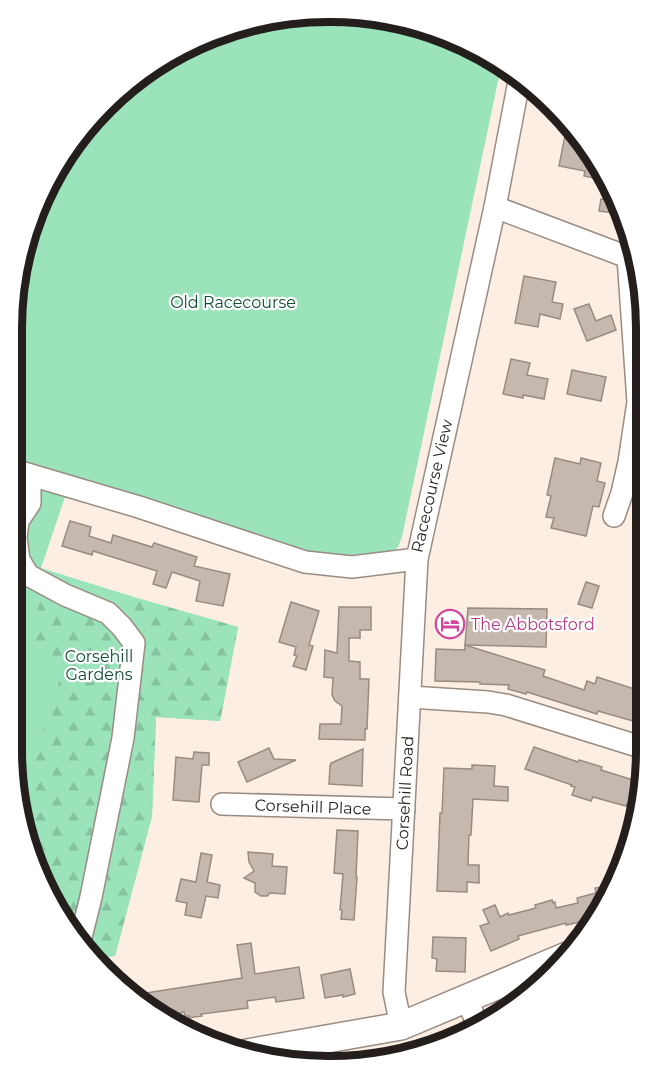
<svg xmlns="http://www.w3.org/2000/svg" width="658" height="1079" font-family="Montserrat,sans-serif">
	<defs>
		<pattern id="forest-firs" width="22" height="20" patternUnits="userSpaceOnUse" patternTransform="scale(1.5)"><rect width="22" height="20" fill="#9be3bb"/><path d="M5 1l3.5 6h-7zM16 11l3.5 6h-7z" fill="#85c2a0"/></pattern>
	</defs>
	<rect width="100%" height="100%" fill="#fdeee4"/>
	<g fill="#9be3bb">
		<polygon points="287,15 411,23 501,67 402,537 398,547 393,552 330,559 14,461 15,288 36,208 77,136 170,55"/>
		<polygon points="14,476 66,494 41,568 137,598 238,627 220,721 156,717 152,816 115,956 95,959 77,943 29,852 12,750 12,689 24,657 13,652"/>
	</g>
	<polygon fill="url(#forest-firs)" points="41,591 108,618 137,598 238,627 220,721 156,717 152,816 115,956 85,950 77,943 57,905 55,880 45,862 29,851 21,806 33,762 61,675 31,654"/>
	<g fill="#c5b8ae" stroke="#988b82" stroke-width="1.5">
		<polygon points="565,136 574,138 601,168 599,179 584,176 585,171 559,166"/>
		<polygon points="601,199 616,201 614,213 599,211"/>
		<polygon points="524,276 556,282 552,302 563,304 560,319 540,314 538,327 515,323"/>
		<polygon points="589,304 596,321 611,315 616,330 587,341 574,309"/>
		<polygon points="511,359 530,363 527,375 548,379 544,399 523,395 523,398 503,394"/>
		<polygon points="572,370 606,377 601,401 567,394"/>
		<polygon points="555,458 580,464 581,458 601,463 597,481 605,483 599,507 593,506 586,536 551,528 554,518 546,517 551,496 547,495"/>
		<polygon points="70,521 91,527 89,536 111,543 113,535 152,547 154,543 197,557 194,566 230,574 223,606 196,601 200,581 172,572 166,588 153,584 157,571 93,551 92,555 62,546"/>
		<polygon points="586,582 599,586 592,608 578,604"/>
		<polygon points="291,602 319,611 309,645 313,646 306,670 293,666 297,656 294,655 296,647 279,642"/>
		<polygon points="339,607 371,607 371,630 360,630 360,638 349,638 349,661 360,662 360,679 369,679 367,729 365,729 365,740 319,739 320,724 341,724 342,706 335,701 332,695 333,678 324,677 325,650 337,653"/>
		<polygon points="468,608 547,609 546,647 465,645"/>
		<polygon points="465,645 545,670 543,676 584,690 587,681 595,684 597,677 644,692 644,718 637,717 636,721 633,720 633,721 598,711 597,714 527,692 526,694 508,689 509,685 480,684 480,682 435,681 436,649 465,650"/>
		<polygon points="534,747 578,762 579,760 602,767 601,770 643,783 643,791 639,808 627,804 626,806 593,797 591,801 572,795 575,787 571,786 572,785 525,769"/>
		<polygon points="269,748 274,759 296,760 247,782 238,762"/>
		<polygon points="363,749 362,786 329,784 330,766 331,763"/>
		<polygon points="194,752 209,753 209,765 202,765 199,802 173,800 176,757 193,759"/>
		<polygon points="472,765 495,766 494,786 508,787 508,801 473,799 471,835 469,835 468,865 479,865 479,883 467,882 467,892 437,891 440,813 442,813 444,768 472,769"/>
		<polygon points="337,830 358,831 356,877 357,877 354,920 341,919 342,910 340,910 343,874 334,873"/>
		<polygon points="248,852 273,854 272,866 287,867 285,894 270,893 267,896 261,896 255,892 255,883 244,878 254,871 249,862"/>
		<polygon points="201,853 212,855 207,882 220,885 218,898 206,896 201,918 185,915 187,903 176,901 181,879 196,882"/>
		<polygon points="614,885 595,917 591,918 591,919 571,924 566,925 566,923 518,936 519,939 491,951 480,926 489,923 483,910 495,905 500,917 508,913 509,915 536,908 535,905 552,900 553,903 555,902 556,908 578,903 577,898 596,893 595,888"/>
		<polygon points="433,937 466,938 465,972 436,971 437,959 432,958"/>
		<polygon points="251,943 255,974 299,967 304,998 276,1002 275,997 247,1001 248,1008 201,1014 202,1016 189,1018 189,1016 185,1016 184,1012 176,1014 176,1011 154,1014 133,995 242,978 237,945"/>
		<polygon points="350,969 355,994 343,997 343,995 325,998 321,975"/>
	</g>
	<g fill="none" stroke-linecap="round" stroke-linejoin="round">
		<g stroke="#998c83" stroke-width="24">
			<g id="minor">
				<polyline points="495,207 638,261"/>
				<polyline points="14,470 139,507 305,562 352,567 417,559"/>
				<polyline points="30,475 30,503 18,521 16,538 19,560 28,575 65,595 108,613 122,627 134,643 123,738 91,897 79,945"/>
				<polyline points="614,516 622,493 629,462 638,402 628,257"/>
				<polyline points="410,697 488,702 506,705 644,748"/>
				<polyline points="222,804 404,809"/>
				<polyline points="466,998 479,1027"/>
				<polyline points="401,1026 394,992 417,559 495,207 520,76"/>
			</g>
		</g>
		<g stroke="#998c83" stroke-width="30">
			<polyline id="major" points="247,1053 401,1026 567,956"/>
		</g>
		<use href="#minor" stroke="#fff" stroke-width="21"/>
		<use href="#major" stroke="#fff" stroke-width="27"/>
	</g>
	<defs>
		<g id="hotel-ring" transform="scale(1.5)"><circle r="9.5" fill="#fff" stroke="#d1479c" stroke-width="1.5"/><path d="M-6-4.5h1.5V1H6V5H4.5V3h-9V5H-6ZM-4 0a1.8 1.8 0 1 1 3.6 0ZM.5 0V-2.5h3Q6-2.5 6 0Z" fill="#d1479c"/></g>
	</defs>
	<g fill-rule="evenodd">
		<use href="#hotel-ring" x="450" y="624"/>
	</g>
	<g text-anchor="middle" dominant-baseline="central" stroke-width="4.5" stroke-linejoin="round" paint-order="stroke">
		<g font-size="16" fill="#114d32" stroke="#fff">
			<text x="233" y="302">Old Racecourse</text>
			<text x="99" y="656">Corsehill<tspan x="99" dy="18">Gardens</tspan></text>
		</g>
		<g font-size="16" fill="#241f1c" stroke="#fff">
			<text transform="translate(432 486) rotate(-77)">Racecourse View</text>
			<text transform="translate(405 793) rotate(-87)">Corsehill Road</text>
			<text transform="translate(313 807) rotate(2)">Corsehill Place</text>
		</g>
		<g font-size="16" fill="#b23c85" stroke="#fff" text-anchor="start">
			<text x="471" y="624">The Abbotsford</text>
		</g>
	</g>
	<path d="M0 0H658V1079H0ZM328 22H330A306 306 0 0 1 636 328V750A306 306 0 0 1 330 1056H328A306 306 0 0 1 22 750V328A306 306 0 0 1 328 22Z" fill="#fff" fill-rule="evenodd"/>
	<path fill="none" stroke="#241f1c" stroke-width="8" d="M328 22H330A306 306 0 0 1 636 328V750A306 306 0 0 1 330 1056H328A306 306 0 0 1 22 750V328A306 306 0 0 1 328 22Z"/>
</svg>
